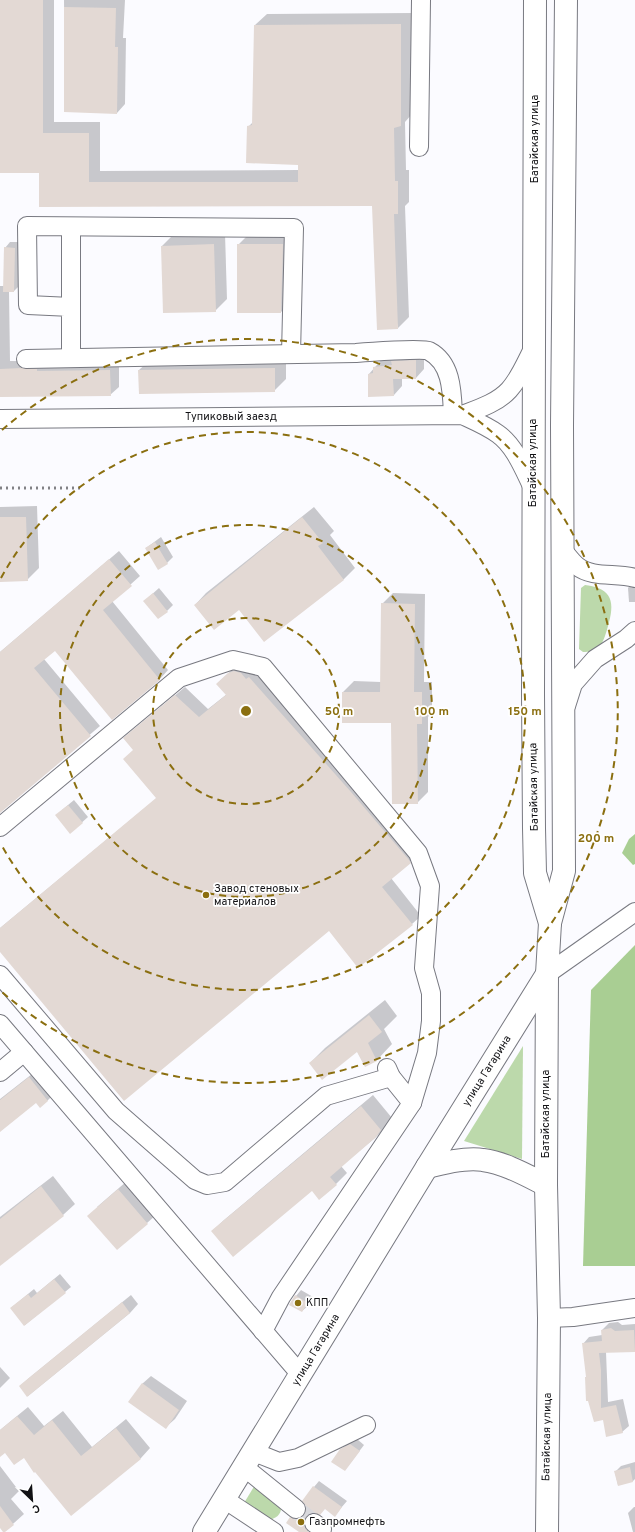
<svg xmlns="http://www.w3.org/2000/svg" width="635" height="1532" font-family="Overpass,sans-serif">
	<rect width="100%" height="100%" fill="#fbfbff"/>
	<g fill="#bcd9ab">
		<path d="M585,585C613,588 615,603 608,626C606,633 604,641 600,646C595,651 589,652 583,652L579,649L581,588Z"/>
		<polygon points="523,1046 522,1159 464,1141"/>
		<path d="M255,1485L281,1508C281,1515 276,1518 269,1520L244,1503Z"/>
	</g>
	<g fill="#a9ce93">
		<polygon points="635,834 635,864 633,865 622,853 629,839"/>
		<polygon points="635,945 635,1266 583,1266 591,990"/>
	</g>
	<g fill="#0003">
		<polygon points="0,0 54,0 54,122 100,122 100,171 299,170 299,164 248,127 254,121 255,25 267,14 412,13 412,114 405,122 406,170 409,170 409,202 405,206 409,317 398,328 373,205 40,206 40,172 0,172"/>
		<polygon points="64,0 125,0 123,38 126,38 125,104 117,113 65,111"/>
		<polygon points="225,233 227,299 215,311 164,312 162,246 174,234"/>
		<polygon points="250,233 294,233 293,301 281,312 238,312 238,245"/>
		<polygon points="10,242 20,242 19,286 14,291 9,291 10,361 119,362 119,387 110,395 0,396 0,286 4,286 5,248"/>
		<polygon points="424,352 424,369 416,378 402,378 402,386 394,395 369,374 383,358"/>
		<polygon points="286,357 286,379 274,391 139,370 151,359"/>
		<polygon points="37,506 39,568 27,580 0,581 0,507"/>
		<polygon points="314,507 334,531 330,535 355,568 344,579 264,640 240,609 195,605 206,593"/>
		<polygon points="161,537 173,557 167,563 158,568 146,548"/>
		<polygon points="119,551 140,576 112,601 168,670 159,680 55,650 44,659 100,726 0,811 0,652"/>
		<polygon points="633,582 635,582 635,602 629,602 628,588"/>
		<polygon points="159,588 173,605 167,611 150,596"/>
		<polygon points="393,593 425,594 424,682 432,682 432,712 428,717 428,792 417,803 392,722 343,722 343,692 354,681 381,682 382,604"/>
		<polygon points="238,664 250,664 419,854 391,878 421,916 412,924 0,950 0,928 157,798 134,749 124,738 185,687 208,709 227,694 217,684"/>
		<polygon points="74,800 88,817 70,833 62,810"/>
		<polygon points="385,1000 397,1016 384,1029 392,1044 377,1060 365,1066 357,1051 310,1063 325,1048"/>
		<polygon points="41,1067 59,1089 47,1101 36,1102 0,1131 0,1099"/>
		<polygon points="373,1095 392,1118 387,1126 375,1138 341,1166 347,1173 336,1184 312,1190 212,1231 224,1220"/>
		<polygon points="53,1176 75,1204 63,1215 0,1265 0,1217"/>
		<polygon points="127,1181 156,1215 147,1223 97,1207"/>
		<polygon points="60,1274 71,1287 25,1325 11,1308 34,1289 37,1293"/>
		<polygon points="301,1290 313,1297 308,1306 302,1311 296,1296"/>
		<polygon points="131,1295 138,1304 130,1313 28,1396 20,1386 29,1378"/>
		<polygon points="618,1322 622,1325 635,1324 635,1351 606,1352 608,1402 623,1399 629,1426 622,1432 603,1419 587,1376 583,1344 589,1337 602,1335 602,1330 609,1323"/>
		<polygon points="0,1367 10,1378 0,1388"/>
		<polygon points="151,1376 187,1401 175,1419 166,1427 142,1384"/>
		<polygon points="28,1407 44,1426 63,1411 92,1447 126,1419 150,1448 141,1458 71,1514 24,1457 5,1452 0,1456 0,1430"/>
		<polygon points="357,1439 364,1445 345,1470 341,1450 347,1444"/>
		<polygon points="635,1462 635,1479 633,1481 618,1485 615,1472 621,1466"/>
		<polygon points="0,1466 19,1491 11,1499 24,1514 4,1532 0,1526"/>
		<polygon points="319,1481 347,1501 335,1515 325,1508 310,1512 309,1516 310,1529 307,1532 300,1532 291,1518 296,1512 301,1514 306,1514 314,1487"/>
		<polygon points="634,1507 635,1507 635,1532 633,1532 628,1513"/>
	</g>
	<g fill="#e3d9d4">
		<polygon points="0,0 43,0 43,133 89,133 89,182 298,182 298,165 246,163 247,126 252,125 254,25 401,24 401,126 394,128 395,181 398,181 398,214 394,214 398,329 377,330 372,206 39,207 39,173 0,173"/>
		<polygon points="64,7 116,8 115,47 118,47 117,114 64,112"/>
		<polygon points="214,244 216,312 163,313 161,246"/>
		<polygon points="237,244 283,244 281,313 237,313"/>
		<polygon points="4,247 15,248 14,292 3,292"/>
		<polygon points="416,360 416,379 393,379 394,396 368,397 368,374 373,373 373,367 392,365 391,361"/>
		<polygon points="22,368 37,369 37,371 110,370 111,396 0,397 0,369"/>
		<polygon points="275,368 275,392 139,394 138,370"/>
		<polygon points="0,517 26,517 28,581 0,582"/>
		<polygon points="302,517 323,543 318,546 344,580 264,642 239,610 214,630 194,605"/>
		<polygon points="155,542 168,564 158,570 145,548"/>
		<polygon points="109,559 132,586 103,610 160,680 112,720 55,651 34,668 91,736 0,813 0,652"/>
		<polygon points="153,593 168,612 158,619 143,601"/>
		<polygon points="381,603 415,604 414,692 422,692 422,724 417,724 418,804 392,804 391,723 342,723 342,692 380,692"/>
		<polygon points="234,671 241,673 246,679 249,677 351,792 409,860 411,863 382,887 413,925 358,968 329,931 124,1101 0,952 0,928 156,798 123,759 133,750 123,738 175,695 199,717 226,695 216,684 228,673"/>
		<polygon points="68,805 83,823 70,834 55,815"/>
		<polygon points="369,1015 382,1032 368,1043 377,1061 365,1067 357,1052 322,1080 309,1063"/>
		<polygon points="29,1077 48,1101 40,1108 36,1103 0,1132 0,1100"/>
		<polygon points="361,1106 381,1130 375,1138 330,1177 337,1185 319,1200 312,1191 233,1257 211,1231"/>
		<polygon points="41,1186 64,1216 0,1266 0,1219"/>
		<polygon points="118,1189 148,1224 117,1250 87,1216"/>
		<polygon points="54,1279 66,1293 24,1326 10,1308 28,1294 31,1298"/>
		<polygon points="295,1295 308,1303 302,1312 289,1305"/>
		<polygon points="122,1302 130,1313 27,1397 19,1386"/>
		<polygon points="611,1328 615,1331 634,1330 635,1352 599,1353 601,1370 601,1408 616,1405 623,1433 606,1437 603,1420 594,1422 588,1401 586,1401 585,1377 586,1377 582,1343 602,1341 601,1330"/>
		<polygon points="142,1383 179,1410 166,1429 128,1402"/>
		<polygon points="17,1416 34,1435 52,1420 81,1456 116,1428 141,1459 71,1516 35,1472 34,1473 24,1458 14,1465 5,1453 0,1457 0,1430"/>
		<polygon points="350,1444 360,1451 345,1471 331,1462 340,1449"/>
		<polygon points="630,1467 633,1482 618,1486 614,1471"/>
		<polygon points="313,1486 342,1507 335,1517 325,1509 320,1515 315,1513 310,1514 305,1517 304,1522 305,1527 308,1532 299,1532 286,1523 290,1517 295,1519 299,1519 304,1515 306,1511 306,1506 302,1501"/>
		<polygon points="0,1506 14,1525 5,1532 3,1532 0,1528"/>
	</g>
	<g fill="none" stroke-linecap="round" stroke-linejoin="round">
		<polyline stroke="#d8d8dc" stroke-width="18" stroke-dasharray="18 9" stroke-linecap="butt" points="296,1509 314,1523"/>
		<g stroke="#787981" stroke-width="20">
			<g id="minor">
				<polyline points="419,147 421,0"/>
				<polyline points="71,227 71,307"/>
				<polyline points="71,358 71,307 28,305 27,226 294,228 291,354"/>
				<path d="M26,359C136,357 246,355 356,353C367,352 423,348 429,351C452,363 452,392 453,415"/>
				<path d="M462,415C478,409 497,403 509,390C520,378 526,362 534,347"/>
				<path d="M0,419L462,415C475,421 487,426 498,434C515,446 524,470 533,488"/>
				<path d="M562,549C567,555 572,562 577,566C593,579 617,572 635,578"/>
				<polyline points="566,706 573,684 595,659 626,639 635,631"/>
				<polyline points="0,827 179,678 233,660 263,667 418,853 430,886 424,968 431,993 431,1021 427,1053 412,1103"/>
				<polyline points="547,974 635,912"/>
				<polyline points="0,975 116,1111 195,1180 207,1185 225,1182 326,1096 391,1077"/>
				<polyline points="0,1024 301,1375"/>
				<polyline points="0,1072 24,1052"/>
				<polyline points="549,1318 573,1317 635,1308"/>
				<polyline points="263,1331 281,1297 412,1103 391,1077 387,1068"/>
				<polyline points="254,1452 279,1462 298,1458 366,1425"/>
				<polyline points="244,1467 296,1509"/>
				<polyline points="224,1499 274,1532"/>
				<polyline points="314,1523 322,1529 320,1532"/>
			</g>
		</g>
		<g stroke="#787981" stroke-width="24">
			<g id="major">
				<path d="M427,1167C442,1163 467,1157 483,1160C505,1163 526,1175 546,1185"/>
				<polyline points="204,1532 427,1167 547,974"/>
			</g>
		</g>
		<g stroke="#787981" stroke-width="24">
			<g id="highway">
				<polyline points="535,0 533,694 534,828 535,873 550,923"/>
				<polyline points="547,1532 549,1318 546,1185 547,974 550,923 564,871 562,426 566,0"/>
			</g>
		</g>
		<use href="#minor" stroke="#fff" stroke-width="18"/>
		<use href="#major" stroke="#fff" stroke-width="22"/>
		<use href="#highway" stroke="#fff" stroke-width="22"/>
		<polyline stroke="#818185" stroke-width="3" stroke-dasharray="2 4" stroke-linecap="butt" points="0,488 81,488"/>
	</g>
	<g fill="none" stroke="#8b6f10" stroke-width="2" stroke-dasharray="7 5">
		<circle cx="246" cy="711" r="93"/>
		<circle cx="246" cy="711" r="186"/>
		<path d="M1 578A279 279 0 1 1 1 844"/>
		<path d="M2 430A372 372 0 1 1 2 992"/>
	</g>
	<g fill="#8b6f10" stroke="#fff" stroke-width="1.5">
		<circle cx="206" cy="895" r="4"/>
		<circle cx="298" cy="1303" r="4"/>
		<circle cx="301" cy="1522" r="4"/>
	</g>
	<g text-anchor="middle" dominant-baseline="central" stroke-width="3.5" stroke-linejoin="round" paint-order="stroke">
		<g font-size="11" fill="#121215" stroke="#fff">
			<text transform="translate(535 139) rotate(-90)">Батайская улица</text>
			<text x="231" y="417">Тупиковый заезд</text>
			<text transform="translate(533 463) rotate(-90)">Батайская улица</text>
			<text transform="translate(534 787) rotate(-91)">Батайская улица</text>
			<text transform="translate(487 1071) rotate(-58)">улица Гагарина</text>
			<text transform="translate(546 1114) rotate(-90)">Батайская улица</text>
			<text transform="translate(316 1350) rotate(-59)">улица Гагарина</text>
			<text transform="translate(547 1437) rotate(-89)">Батайская улица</text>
		</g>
		<g font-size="11" fill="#121215" stroke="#fff" text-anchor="start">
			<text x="214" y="889">Завод стеновых<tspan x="214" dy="13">материалов</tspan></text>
			<text x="306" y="1303">КПП</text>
			<text x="309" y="1522">Газпромнефть</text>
		</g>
	</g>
	<circle cx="246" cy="711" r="6" fill="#8b6f10" stroke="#fff" stroke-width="2"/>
	<g font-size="12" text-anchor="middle" font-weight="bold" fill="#8b6f10" stroke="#fff" stroke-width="3.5" stroke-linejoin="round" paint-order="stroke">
		<text x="339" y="715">50 m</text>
		<text x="432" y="715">100 m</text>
		<text x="525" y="715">150 m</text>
		<text x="596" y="842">200 m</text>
	</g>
	<g transform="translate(32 1500) rotate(155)" stroke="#ffffff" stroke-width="3" paint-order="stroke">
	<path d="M0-3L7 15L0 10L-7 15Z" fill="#121215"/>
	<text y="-6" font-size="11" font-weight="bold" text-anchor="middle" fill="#121215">С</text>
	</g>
</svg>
